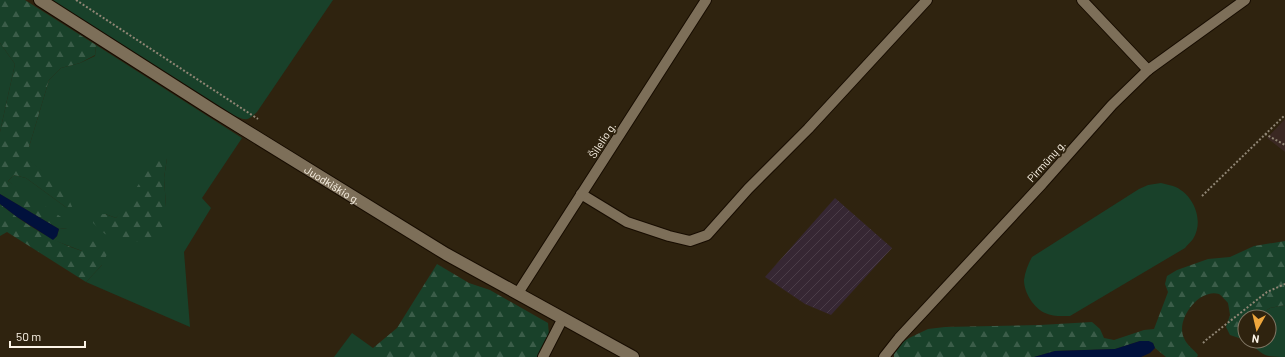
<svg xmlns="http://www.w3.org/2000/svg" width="1285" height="357" font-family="Barlow,sans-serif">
	<defs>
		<pattern id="industrial-furrows" width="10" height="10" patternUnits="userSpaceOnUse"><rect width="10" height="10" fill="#362733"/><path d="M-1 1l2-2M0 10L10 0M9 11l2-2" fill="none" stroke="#4a3c47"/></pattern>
		<pattern id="forest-firs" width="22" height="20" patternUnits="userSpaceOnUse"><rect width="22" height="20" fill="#19412a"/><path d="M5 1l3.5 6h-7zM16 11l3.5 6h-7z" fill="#3b5d49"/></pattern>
	</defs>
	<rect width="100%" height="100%" fill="#2f230f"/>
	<polygon fill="url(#industrial-furrows)" points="835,198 892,248 831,315 805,304 765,277"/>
	<polygon fill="#3a2822" points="1285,119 1285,152 1267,138"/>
	<g fill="#19412a" fill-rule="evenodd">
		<path d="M52,0H333L257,112C247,121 246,121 233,115Z"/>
		<polygon points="0,43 15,64 0,132"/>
		<path d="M96,45L242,138L202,198L211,208L184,252L190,327L86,282L102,265L82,251L53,240L57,236L59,229L67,228L8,181L14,175L26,178L67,208L43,172L28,160L29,147L49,80L61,68L80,63L95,56ZM167,158L164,178L166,207L94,223L105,214L116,218Z"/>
		<path d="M1161,183C1165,184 1169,185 1173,186C1193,193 1205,220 1193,239C1191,242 1187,245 1185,248L1070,316C1062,316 1053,317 1045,313C1034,308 1024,293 1024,280C1025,272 1028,264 1032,257L1139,189L1148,185Z"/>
		<path d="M1285,305V357C1264,357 1263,356 1249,341H1269V317H1256L1270,308Z"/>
		<polygon points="352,333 373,348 373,357 334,357"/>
	</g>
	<g fill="url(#forest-firs)">
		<polygon points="0,0 25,0 96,45 95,55 80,63 61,68 49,80 29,147 29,160 64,188 73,209 67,208 26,178 14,175 8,181 67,221 67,228 59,229 0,194 0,132 15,64 0,43"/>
		<polygon points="159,154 167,158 164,178 166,207 163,226 147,242 128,241 105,234 93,223 95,215 105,214 116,218"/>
		<path d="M0,204C25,224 51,241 82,251L90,241L101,242L110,248L102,265L86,282L7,232L0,236Z"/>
		<path d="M1285,241V305L1270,308L1256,317H1245V340L1230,335L1226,327L1230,315L1228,303C1225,300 1222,296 1219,294C1199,288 1175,320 1184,338C1186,344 1194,350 1198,355L1197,357H1166L1155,348L1153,343L1140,341L1115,349L1055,351L1034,357H894V354L903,342L909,338L928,329L945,327L1040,325L1092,322L1100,329L1104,338L1114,340L1144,330L1154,329L1168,292L1165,284L1167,276L1177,270L1208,259L1230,257L1254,246Z"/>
		<polygon points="437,264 469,283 490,290 548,323 549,335 538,357 373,357 373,348 397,328"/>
	</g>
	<g fill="#01113c">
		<polygon points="0,194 59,229 57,236 53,240 17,217 0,204"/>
		<polygon points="1140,341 1149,341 1153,343 1155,348 1150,353 1141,357 1034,357 1055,351 1115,349"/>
	</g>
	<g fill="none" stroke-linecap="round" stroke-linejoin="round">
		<g stroke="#170c00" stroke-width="12">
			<g id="minor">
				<polyline points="1082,0 1148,70"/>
				<polyline points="581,194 627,222 669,236 690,241 707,235 748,189 808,129 927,0"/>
				<polyline points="518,293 706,0"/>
				<polyline points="543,357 563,318"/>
				<polyline points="884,357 899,338 1042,184 1112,105 1148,70 1245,0"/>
			</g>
		</g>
		<g stroke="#170c00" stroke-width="14">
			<g id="tertiary">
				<path id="s1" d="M40,0L214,111L446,254L633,357"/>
			</g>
		</g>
		<g stroke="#908675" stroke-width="2" stroke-dasharray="2 2" stroke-linecap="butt">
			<polyline points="76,0 258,119"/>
			<polyline points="1265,134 1285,145"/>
			<polyline points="1202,196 1285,115"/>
			<polyline points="1203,343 1206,340 1267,292 1285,284"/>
		</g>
		<use href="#minor" stroke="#7d6f59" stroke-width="10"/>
		<use href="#tertiary" stroke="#7d6f59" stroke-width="12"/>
	</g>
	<g text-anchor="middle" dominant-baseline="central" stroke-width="4" stroke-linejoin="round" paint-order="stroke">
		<g font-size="11" fill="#fcf4e7" stroke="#2f230f">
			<text transform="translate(602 140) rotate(-57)">Šilelio g.</text>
			<text transform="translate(1046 161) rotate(-48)">Pirmūnų g.</text>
			<text stroke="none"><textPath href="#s1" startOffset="346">Juodkiškio g.</textPath></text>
		</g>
	</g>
	<g transform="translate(1257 329) rotate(188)"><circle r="19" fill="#2f230f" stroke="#817765"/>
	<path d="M0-3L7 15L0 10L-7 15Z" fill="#efa73d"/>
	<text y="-6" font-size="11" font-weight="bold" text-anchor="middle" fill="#fcf4e7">N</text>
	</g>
	<path d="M10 341v6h75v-6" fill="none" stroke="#fcf4e7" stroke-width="2"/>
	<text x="16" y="341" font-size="12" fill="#fcf4e7" stroke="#2f230f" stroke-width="3" paint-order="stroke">50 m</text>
</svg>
